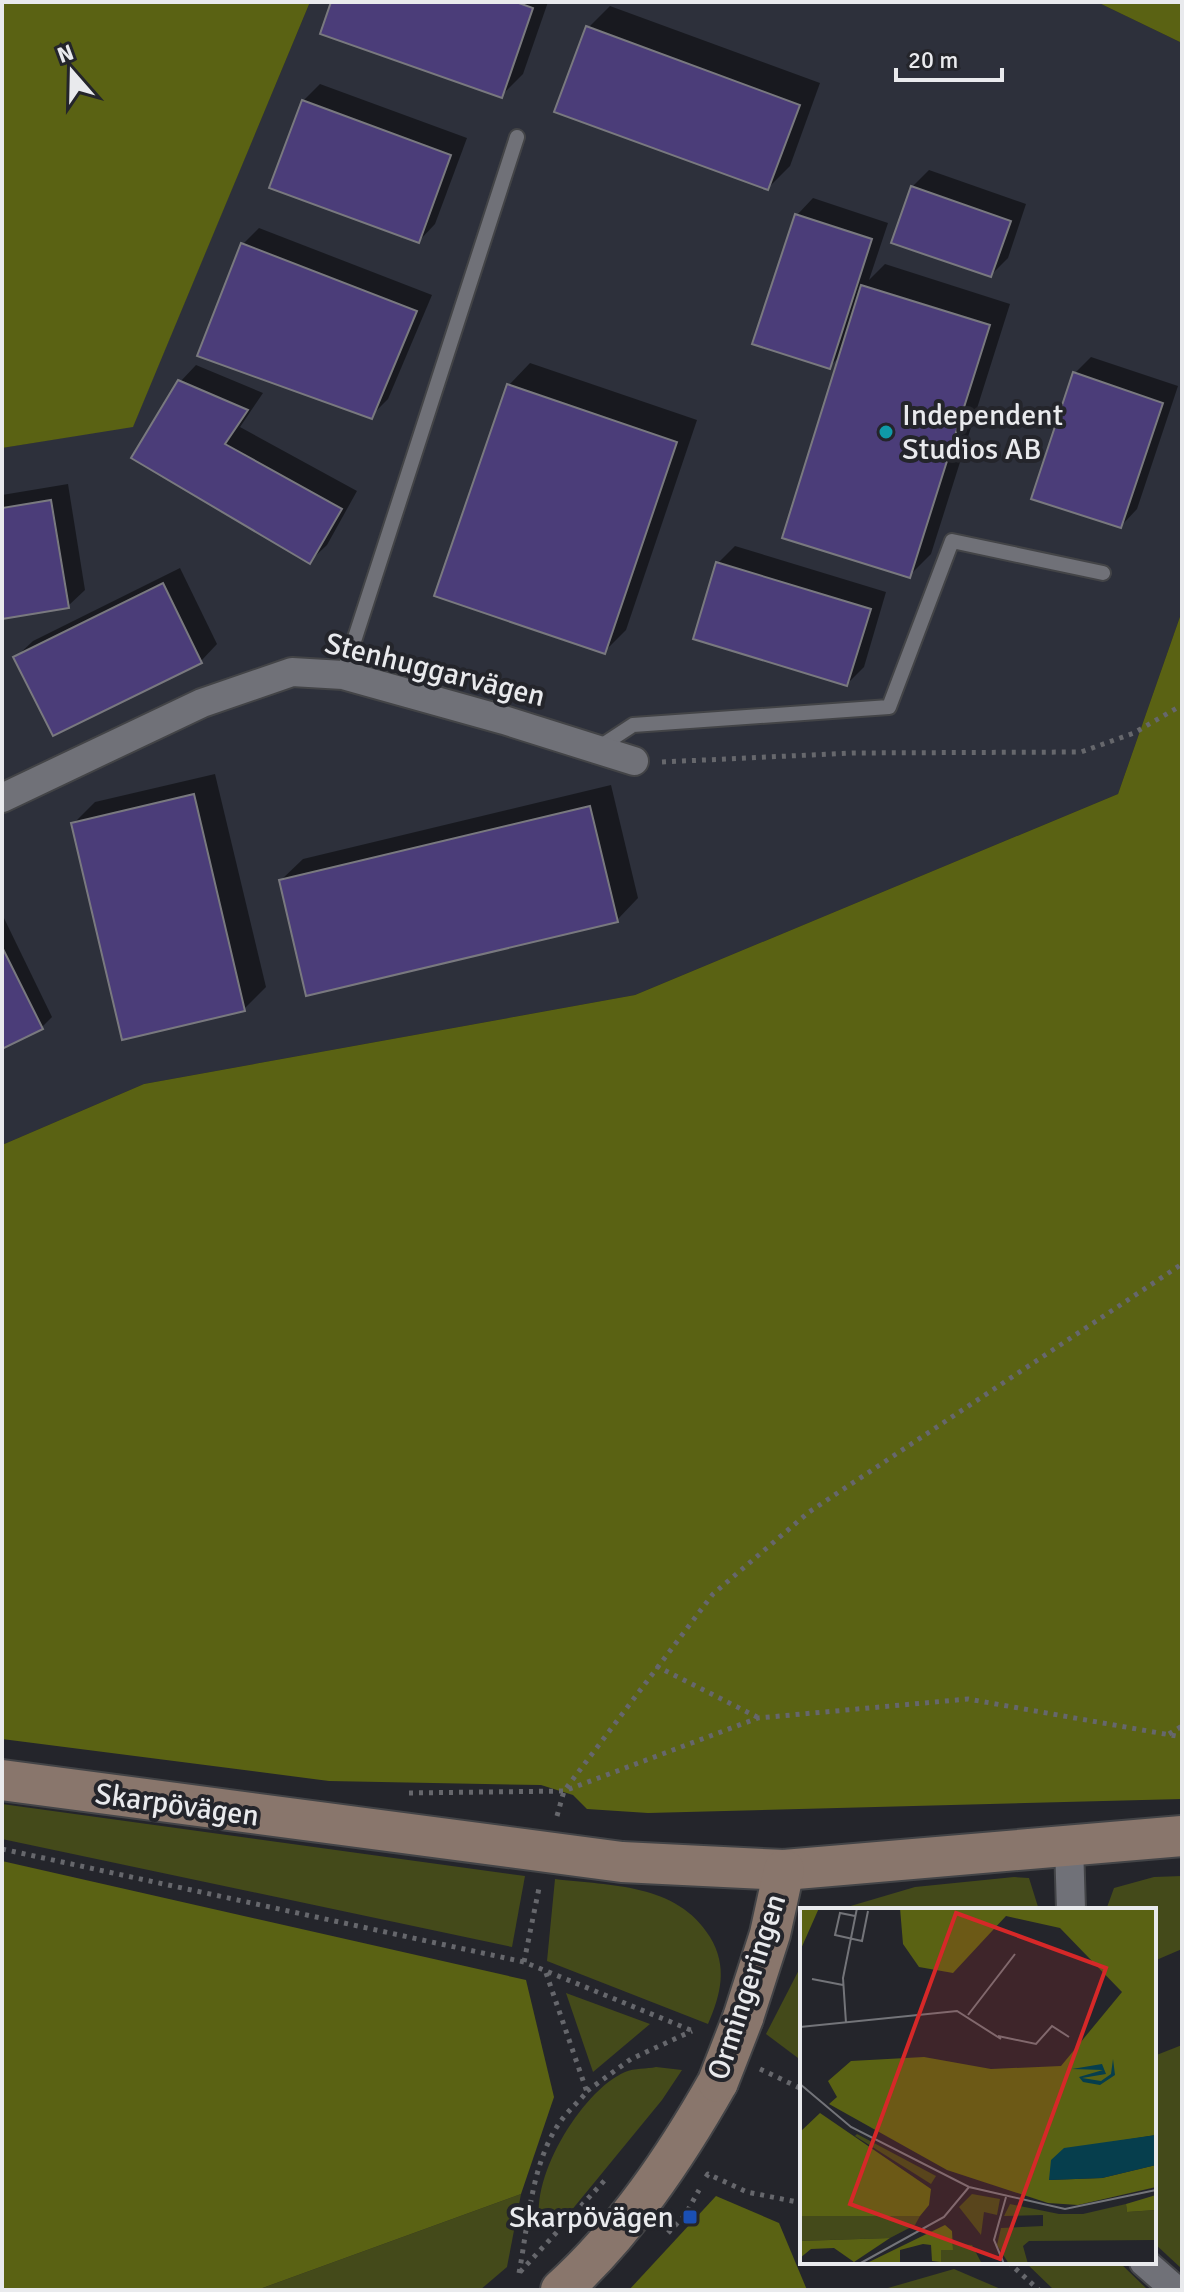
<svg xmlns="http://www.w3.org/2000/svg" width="1184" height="2292" font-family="Signika,sans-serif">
	<rect width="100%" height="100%" fill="#24252b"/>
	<polygon fill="#2d303b" points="310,2 1097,2 1182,43 1182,611 1118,794 635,995 144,1084 2,1145 2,448 133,426"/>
	<g fill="#444a1a">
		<polygon points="2,1804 525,1876 512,1947 2,1839"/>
		<polygon points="1182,1876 1182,1949 1154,1961 1154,1910 1106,1910 1114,1888 1154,1877"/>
		<polygon points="1014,1877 1029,1878 1039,1910 837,1910 915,1887"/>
		<path d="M555,1879C611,1886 677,1883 710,1937C728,1967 721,1994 708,2024L547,1961Z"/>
		<polygon points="802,1964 802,2061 766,2034"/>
		<polygon points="566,1993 650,2024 593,2072"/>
		<polygon points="1182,2045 1182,2269 1154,2243 1154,2056"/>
		<path d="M656,2067L682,2070L662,2100L557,2228L542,2230C525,2184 581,2091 625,2072C634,2068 647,2069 656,2067Z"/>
		<polygon points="521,2194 507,2267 480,2290 257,2290"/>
		<polygon points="1025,2262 1119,2262 1148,2290 1054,2290"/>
		<polygon points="954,2269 1003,2290 881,2290"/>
	</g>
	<g fill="#5a6213">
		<polygon points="2,2 310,2 133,427 2,448"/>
		<polygon points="1097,2 1182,2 1182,43"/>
		<polygon points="1182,611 1182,1799 648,1813 587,1809 573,1795 541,1785 329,1781 2,1739 2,1145 144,1084 635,995 1118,794"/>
		<polygon points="2,1861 526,1980 554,2097 521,2194 257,2290 2,2290"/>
		<polygon points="716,2196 779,2223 807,2290 629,2290"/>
	</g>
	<g fill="#0007">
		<polygon points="333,2 548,2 523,74 501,96"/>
		<polygon points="610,6 820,83 790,166 768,188 588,28"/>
		<polygon points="320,84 467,138 435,224 419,241 303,101"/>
		<polygon points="929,170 1026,204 1008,258 991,275 912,187"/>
		<polygon points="813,198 888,223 869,280 885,264 1010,304 931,554 909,576 841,355 829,367 797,215"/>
		<polygon points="259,228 432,295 388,399 371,416 242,245"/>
		<polygon points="1091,357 1178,386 1137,509 1121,526 1074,374"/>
		<polygon points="530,363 697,420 626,630 604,652 509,385"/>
		<polygon points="196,365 263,393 240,427 357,491 327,545 310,561 180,382"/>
		<polygon points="68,484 85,590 68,606 2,617 2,495"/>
		<polygon points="735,546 886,592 864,667 847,684 718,563"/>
		<polygon points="180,568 217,644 201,661 16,657 33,641"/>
		<polygon points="215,774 266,987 244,1009 73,824 95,802"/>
		<polygon points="611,785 638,898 617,920 281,880 303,859"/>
		<polygon points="2,914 52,1017 41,1028 2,1047"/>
	</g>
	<g fill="#4b3d79" stroke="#79797f" stroke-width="2">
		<polygon points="331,2 516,2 533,8 502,98 320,34"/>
		<polygon points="586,26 800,105 768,190 554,112"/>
		<polygon points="302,100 451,155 419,243 269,188"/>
		<polygon points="911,186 1011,221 991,277 891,243"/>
		<polygon points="795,214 872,239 830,369 752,344"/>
		<polygon points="241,243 417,311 372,419 197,356"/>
		<polygon points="861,285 990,325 910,578 782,538"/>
		<polygon points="1073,372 1163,403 1121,528 1031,499"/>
		<polygon points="178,380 248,410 225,444 342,509 310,564 131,458"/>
		<polygon points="507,384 677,442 605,654 434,596"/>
		<polygon points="51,500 69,608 2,619 2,508"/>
		<polygon points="716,562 871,609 847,686 693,639"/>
		<polygon points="163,583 202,663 53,736 13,657"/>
		<polygon points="194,794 245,1011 122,1040 71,823"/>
		<polygon points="590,806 618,922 306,996 279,880"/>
		<polygon points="2,947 43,1029 2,1049"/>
	</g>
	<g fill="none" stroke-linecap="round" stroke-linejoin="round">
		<g stroke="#434447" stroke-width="18">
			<g id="lane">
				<polyline points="343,675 517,137"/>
				<polyline points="598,748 633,725 889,707 952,541 1103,573"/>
			</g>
		</g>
		<g stroke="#434447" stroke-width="32">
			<g id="street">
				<polyline points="2,798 202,703 292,672 343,675 504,720 634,761"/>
				<polyline points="1069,1845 1071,1910"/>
				<polyline points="1144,2262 1176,2290"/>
			</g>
		</g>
		<g stroke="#434447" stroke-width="44">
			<g id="secondary">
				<polyline points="2,1780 622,1862 784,1870 1182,1836"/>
				<polyline points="743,2018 770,1934 784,1870"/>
				<path d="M561,2290C625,2232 675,2158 718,2082"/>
			</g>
		</g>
		<g stroke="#66676c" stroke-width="5" stroke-dasharray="4 6" stroke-linecap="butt">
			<polyline points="662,762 852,753 1081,752 1134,733 1182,705"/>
			<polyline points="656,1666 757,1717"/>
			<polyline points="1169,1734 1182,1726"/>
			<polyline points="409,1793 564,1791 758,1718 968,1699 1182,1737"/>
			<polyline points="557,1816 564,1791 713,1594 809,1512 1182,1264"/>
			<polyline points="2,1849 524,1962 693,2031"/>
			<polyline points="524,1962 539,1888"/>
			<polyline points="760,2069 802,2089"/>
			<polyline points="587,2091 631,2059 692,2031"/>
			<polyline points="706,2177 708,2174 747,2192 802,2203"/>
			<polyline points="668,2233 685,2215 699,2190"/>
			<polyline points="1008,2262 1039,2290"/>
			<polyline points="520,2272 605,2180"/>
			<path d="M519,2273C528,2226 531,2166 558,2125C566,2113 577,2103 587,2092L545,1970"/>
		</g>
		<use href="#lane" stroke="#707178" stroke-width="14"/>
		<use href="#street" stroke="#707178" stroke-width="28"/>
		<use href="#secondary" stroke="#89766c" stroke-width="40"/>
		<g stroke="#434447" stroke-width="44" stroke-linecap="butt">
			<polyline id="secondary-bridge" points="718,2082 743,2018"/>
		</g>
		<use href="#secondary-bridge" stroke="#89766c" stroke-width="40"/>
	</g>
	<circle fill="#0f9aa8" stroke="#24252b" stroke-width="3" cx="886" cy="432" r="8"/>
	<rect fill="#1a4fb4" stroke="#24252b" stroke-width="3" x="682" y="2209" width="16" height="16" rx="4"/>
	<g text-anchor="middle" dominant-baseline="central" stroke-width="8" stroke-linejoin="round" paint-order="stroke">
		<g font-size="30" fill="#e9eaed" stroke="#24252b" text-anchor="start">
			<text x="902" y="415">Independent<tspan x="902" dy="34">Studios AB</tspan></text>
			<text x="674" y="2217" text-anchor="end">Skarpövägen</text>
		</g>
		<g font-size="30" fill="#e9eaed" stroke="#24252b">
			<text transform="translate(435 670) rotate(14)">Stenhuggarvägen</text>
			<text transform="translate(177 1805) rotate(8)">Skarpövägen</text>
			<text transform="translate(747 1987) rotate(-72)">Ormingeringen</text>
		</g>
	</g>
	<g transform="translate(800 1908)">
		<rect width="356" height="356" fill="#24252b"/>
		<path d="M57,226L136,268L131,276L55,228ZM172,286L200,291L197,307L184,304L181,327L159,299ZM210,296L259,306H283L326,296L327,304L356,302V332L229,333L223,338L228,356H209L197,337L201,320L243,318V307L204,308ZM0,308H120L115,317L90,330L0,333ZM153,336L172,337L182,356H141V342H152Z" fill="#444a1a"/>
		<path d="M0,0H19L0,43ZM100,0H356V227L312,234L249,272L302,270L356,257V279L278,297L248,295L147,262L29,196L37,189L28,173L51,153L124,149L191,161L261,158L322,84L260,20L206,8L153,65L119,59L103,36ZM20,205L131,281L129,297L120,308H0V224ZM356,287V302L327,304L326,296ZM145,317L152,323L153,342H141V354L132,353L131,337L123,336L100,342V356L67,355ZM90,330L54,354L34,340L11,341L0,350V333Z" fill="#5a6213"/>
		<path d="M313,151L315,167L300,177L283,174L279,169L303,162L272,161L302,156L306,166L282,170L301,173L311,166ZM356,227V257L302,270L249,272L251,252L264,240Z" fill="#063e4d"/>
		<path fill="none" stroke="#737479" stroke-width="2" d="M55,8L40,5L35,27L62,33L68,3M12,71L43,77M168,107L215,46M46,115L43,70L57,0M0,119L157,103L201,131M198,128L236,136L252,118L269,129M0,176L51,219L169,279L265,301L356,282M59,356L144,309L169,279M204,356L194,332L206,289"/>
		<path fill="#d62828" fill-opacity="0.15" stroke="#d62828" stroke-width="4" d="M156,5L306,60L200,351L50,296Z"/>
		<rect width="356" height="356" fill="none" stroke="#e9eaed" stroke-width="4"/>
	</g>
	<rect width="1184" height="2292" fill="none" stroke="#e9eaed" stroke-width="8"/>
	<g transform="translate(72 72) rotate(340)" stroke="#24252b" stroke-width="6" paint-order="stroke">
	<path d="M0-6L14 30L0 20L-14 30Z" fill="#e9eaed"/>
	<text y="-12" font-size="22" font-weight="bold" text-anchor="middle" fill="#e9eaed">N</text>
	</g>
	<path d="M896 68v12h106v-12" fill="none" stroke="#e9eaed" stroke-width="4"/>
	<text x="908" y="68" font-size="24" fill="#e9eaed" stroke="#24252b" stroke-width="6" paint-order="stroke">20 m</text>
</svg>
